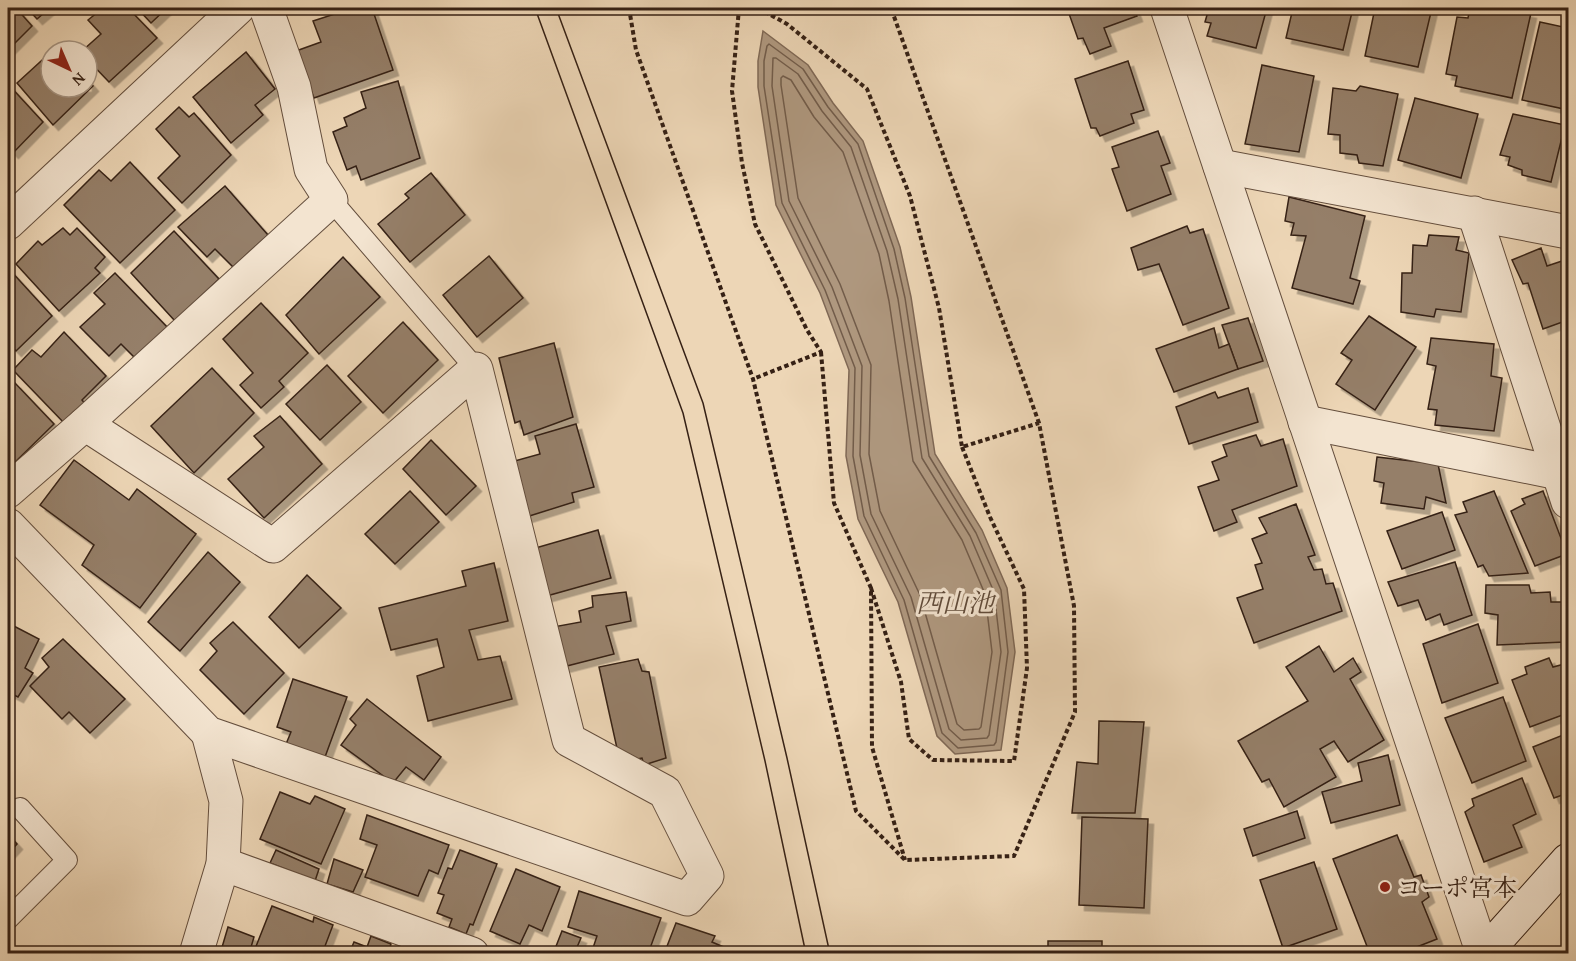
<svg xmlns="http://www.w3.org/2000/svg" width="1576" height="961" font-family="'Gentium Book Plus','Noto Serif JP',serif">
	<defs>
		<filter id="shadow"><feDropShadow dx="5.5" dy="5.5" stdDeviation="0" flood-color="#0004"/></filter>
	</defs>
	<rect width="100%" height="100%" fill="#edd6b6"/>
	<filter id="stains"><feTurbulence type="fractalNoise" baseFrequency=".00333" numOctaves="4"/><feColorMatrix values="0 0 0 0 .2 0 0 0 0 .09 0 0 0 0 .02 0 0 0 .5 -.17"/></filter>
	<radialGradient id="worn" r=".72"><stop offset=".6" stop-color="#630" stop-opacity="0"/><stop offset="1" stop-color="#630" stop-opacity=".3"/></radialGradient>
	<polygon fill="#af987f" stroke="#7f6855" stroke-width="1.5" points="763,31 808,65 833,103 863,141 900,247 911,297 935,454 982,530 1007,588 1015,652 1001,750 955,754 937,736 898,602 858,519 846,456 849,370 820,293 776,205 758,87 758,61"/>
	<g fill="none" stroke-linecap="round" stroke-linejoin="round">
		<g stroke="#725c4a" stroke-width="1.5">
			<polygon points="769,44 803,69 828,107 858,144 894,249 905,298 929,456 976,533 1001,590 1008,652 996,742 994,745 958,748 942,733 904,600 864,516 853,456 855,368 825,290 782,203 764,86 764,61 767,46"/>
			<polygon points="773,58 776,58 798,74 822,111 851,147 887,251 898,299 922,458 970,536 994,592 1001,652 989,735 987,738 961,740 949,729 911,597 871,514 860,455 862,366 832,287 789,201 772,86"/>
			<polygon points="783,76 791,80 814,117 843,152 879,254 889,301 913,461 962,540 985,594 992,652 981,727 979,729 964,730 957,724 920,595 880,511 869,454 871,365 840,284 798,198 781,85 781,78"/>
		</g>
	</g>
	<g fill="#957f69" stroke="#362115" stroke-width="1.5" filter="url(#shadow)">
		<polygon points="8,8 16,8 32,26 8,50"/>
		<polygon points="27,8 50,8 37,19"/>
		<polygon points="103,8 128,8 157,38 109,82 87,59 87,51 82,51 101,34 88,20"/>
		<polygon points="137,8 167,8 151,23"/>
		<polygon points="353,8 372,8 393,70 314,98 296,51 321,42 313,21"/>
		<polygon points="1067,8 1134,8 1137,16 1104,28 1111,46 1090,54 1083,38 1078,39"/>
		<polygon points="1209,8 1267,8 1256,48 1207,36 1211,23 1205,22"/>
		<polygon points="1293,8 1353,8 1343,50 1286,38"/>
		<polygon points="1375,8 1432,8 1418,67 1365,56"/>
		<polygon points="1470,8 1510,14 1510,8 1531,13 1512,98 1455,86 1457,76 1446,74 1457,17 1468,18"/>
		<polygon points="1540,22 1568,28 1568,89 1564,109 1522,100"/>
		<polygon points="51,52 51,87 87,87 87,79 93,86 53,125 17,83"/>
		<polygon points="246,52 275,89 255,105 263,115 231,143 193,97"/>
		<polygon points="1128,61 1144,110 1131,114 1134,123 1100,136 1096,128 1091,128 1075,79"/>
		<polygon points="1262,65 1314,76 1299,152 1245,144"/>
		<polygon points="398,81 420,158 361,180 356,166 347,170 333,132 347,126 344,118 366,108 361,92"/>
		<polygon points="8,84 43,122 13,153 8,148"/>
		<polygon points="1360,86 1398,94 1383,166 1359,163 1357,155 1340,153 1340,135 1328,134 1333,88 1356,91"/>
		<polygon points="1415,98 1478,114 1461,178 1398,160"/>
		<polygon points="179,107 189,117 194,113 231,155 182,203 158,178 180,156 156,129"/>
		<polygon points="1513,114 1565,125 1551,182 1522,175 1522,170 1508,165 1510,157 1500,155"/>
		<polygon points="1158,131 1170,163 1161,166 1171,194 1127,211 1112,169 1119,167 1112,147"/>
		<polygon points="130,162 175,210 120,263 64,205 99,170 111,181"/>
		<polygon points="431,173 465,215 410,262 378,224 409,198 405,194"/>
		<polygon points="225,186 268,235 233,267 215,249 207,257 178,227"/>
		<polygon points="1289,197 1365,216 1350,278 1360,281 1353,304 1292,288 1306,236 1291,235 1294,223 1285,221"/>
		<polygon points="1187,226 1190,233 1203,229 1229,308 1183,325 1159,264 1138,270 1131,248"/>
		<polygon points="63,228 70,235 77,228 105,257 95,268 100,273 59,311 16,264 38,241 42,245"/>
		<polygon points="174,231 219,279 175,321 131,273"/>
		<polygon points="1429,235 1459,237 1456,250 1469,253 1461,312 1436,309 1434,317 1401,312 1402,273 1412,273 1413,245 1427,246"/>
		<polygon points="1541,248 1547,266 1565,260 1568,269 1568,320 1543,329 1528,283 1523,284 1512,260"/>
		<polygon points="489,256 523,298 477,337 443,295"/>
		<polygon points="343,257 380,297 319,354 286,315"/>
		<polygon points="9,269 52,316 16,351 8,343"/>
		<polygon points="115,273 169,329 137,360 121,344 109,356 80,327 105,304 94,293"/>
		<polygon points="261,303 308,353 279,381 284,387 261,408 240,385 253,373 223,339"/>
		<polygon points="1369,316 1416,347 1375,410 1336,384 1352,360 1341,353"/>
		<polygon points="1248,318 1263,361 1238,369 1222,325"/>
		<polygon points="403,322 438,360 383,413 348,376"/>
		<polygon points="1214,328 1219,348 1229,344 1238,369 1174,392 1156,349"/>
		<polygon points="64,332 106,376 82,400 87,406 66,425 13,370 32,350 41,357"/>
		<polygon points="1431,338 1494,344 1491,376 1502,378 1494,431 1435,425 1437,410 1428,409 1436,366 1427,364"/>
		<polygon points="554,343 573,417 524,435 520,421 515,423 499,358"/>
		<polygon points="327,365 361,402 320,440 286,404"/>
		<polygon points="212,368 254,413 194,473 151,426"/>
		<polygon points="15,383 54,424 8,469 8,389"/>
		<polygon points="1248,388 1258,422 1189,444 1176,407 1215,392 1218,398"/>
		<polygon points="280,416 322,464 264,518 228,479 264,447 254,436"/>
		<polygon points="576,424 594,487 572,493 574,502 523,518 511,462 540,454 535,436"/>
		<polygon points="1256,435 1261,446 1283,439 1297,486 1232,510 1237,522 1214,531 1198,487 1219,480 1212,462 1227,456 1223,445"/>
		<polygon points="431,440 476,486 446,515 403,469"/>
		<polygon points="1377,457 1438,464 1446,503 1426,497 1424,509 1381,503 1384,483 1374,481"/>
		<polygon points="74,460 129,500 137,489 196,534 140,608 82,565 94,545 40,505"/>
		<polygon points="410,491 439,522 395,564 365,534"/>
		<polygon points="1494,491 1528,573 1489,576 1483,565 1478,567 1455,515 1467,512 1463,502"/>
		<polygon points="1543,491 1567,554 1535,566 1511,511 1525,504 1522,499"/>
		<polygon points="1296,504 1315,555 1308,557 1314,570 1322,569 1326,584 1333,583 1342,611 1254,643 1237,598 1263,589 1255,565 1262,563 1252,539 1267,533 1259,518"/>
		<polygon points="1442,512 1455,550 1402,569 1387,531"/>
		<polygon points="598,530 611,578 543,597 532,549"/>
		<polygon points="208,552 240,582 180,651 148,622"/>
		<polygon points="1455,562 1472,615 1444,625 1440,614 1426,620 1418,600 1398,606 1388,582"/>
		<polygon points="494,563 508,621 469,630 478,660 500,656 512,699 428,721 417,676 444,667 437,639 391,650 379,608 466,586 462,571"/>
		<polygon points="307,575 341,608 299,648 269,617"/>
		<polygon points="1486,585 1529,585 1531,593 1550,592 1551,602 1566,602 1565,642 1497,645 1498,615 1485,613"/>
		<polygon points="626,592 631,621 606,626 614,654 559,668 553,627 581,622 579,611 593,607 592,596"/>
		<polygon points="233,622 284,673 244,714 200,670 217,651 210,643"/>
		<polygon points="8,623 39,639 25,668 33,673 18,697 8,692"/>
		<polygon points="1478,624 1498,683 1442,703 1423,644"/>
		<polygon points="63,639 125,699 90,733 69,712 62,719 30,686 49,667 42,658"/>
		<polygon points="1319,646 1334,672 1353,658 1361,672 1350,679 1384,740 1348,762 1334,741 1320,749 1336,777 1284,807 1269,779 1262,782 1238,741 1308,701 1286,667"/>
		<polygon points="1549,658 1553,667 1568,663 1568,713 1530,727 1512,680 1527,674 1525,667"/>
		<polygon points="638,659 642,671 649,672 666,758 644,765 642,758 620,762 599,667"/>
		<polygon points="293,679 347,697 325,757 286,744 291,732 277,727"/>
		<polygon points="1503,697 1526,761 1472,783 1445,718"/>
		<polygon points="367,699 441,757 424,780 406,767 393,783 341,745 356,725 350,719"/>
		<polygon points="1099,721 1144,722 1135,813 1072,813 1077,762 1098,764"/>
		<polygon points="1568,733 1568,793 1554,798 1533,747"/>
		<polygon points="1388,755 1400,805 1331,823 1322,792 1362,781 1358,763"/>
		<polygon points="1522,778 1536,814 1513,825 1522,847 1484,862 1465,812 1474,806 1472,799"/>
		<polygon points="280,792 310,804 315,796 345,809 321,864 260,839"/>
		<polygon points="1297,811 1305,838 1253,856 1244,829"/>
		<polygon points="367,815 449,845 438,874 429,870 418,896 365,877 377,845 360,839"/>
		<polygon points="1082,817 1148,819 1144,908 1079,905"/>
		<polygon points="8,834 17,844 8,854"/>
		<polygon points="1397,835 1414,877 1421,875 1429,897 1422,902 1437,939 1399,954 1370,954 1333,859"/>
		<polygon points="276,850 319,869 315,881 270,863"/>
		<polygon points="460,850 497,864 473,925 470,924 466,934 449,927 452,919 437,913 444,895 438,893 448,868 452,869"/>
		<polygon points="334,859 363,870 353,892 327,884"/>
		<polygon points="1314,862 1337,929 1283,948 1260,880"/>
		<polygon points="516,869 560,887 542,931 529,925 520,944 490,931"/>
		<polygon points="579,891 661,918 648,954 591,954 597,936 568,927"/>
		<polygon points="272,906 313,922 314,917 333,925 322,954 253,954"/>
		<polygon points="676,923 715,936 712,942 740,954 664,954"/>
		<polygon points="228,927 254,937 249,954 220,954"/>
		<polygon points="562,931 581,938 574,954 553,954"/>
		<polygon points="371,936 391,944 388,954 349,954 354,942 367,947"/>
		<rect x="1048" y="941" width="54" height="13"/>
	</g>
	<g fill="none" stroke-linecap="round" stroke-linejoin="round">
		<g stroke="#644e3d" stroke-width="22">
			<g id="lane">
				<polyline points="331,200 476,369"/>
				<polyline points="8,919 67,860 20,808"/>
			</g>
		</g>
		<g stroke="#644e3d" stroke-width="35">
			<g id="street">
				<polyline points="1167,8 1483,954"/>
				<polyline points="1220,166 1568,232"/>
				<polyline points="1474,213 1568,502"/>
				<polyline points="8,223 238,8"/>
				<polyline points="1305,422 1559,473"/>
				<polyline points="8,491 85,424 331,200 311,169 294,87 266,8"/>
				<polyline points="8,525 208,733 687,899 707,876 665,792 569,740 476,369 273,546 85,424"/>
				<polyline points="223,864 472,954"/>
				<polyline points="196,954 223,864 226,801 208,733"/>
			</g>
		</g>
		<g stroke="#362115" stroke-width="35">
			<polyline id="secondary" points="1484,954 1568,860"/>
		</g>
		<g stroke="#362115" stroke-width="4" stroke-dasharray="4.5 3" stroke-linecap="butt">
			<polyline points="629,8 636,50 753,379 856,811 905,860 1014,856 1075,712 1074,606 1039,423 891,8"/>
			<polyline points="739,8 732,91 742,163 755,224 807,330 821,352 753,379"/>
			<polyline points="758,8 787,24 867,89 910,196 939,308 962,447 1039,423"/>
			<polyline points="821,352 834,503 871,588 872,747 905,860"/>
			<polyline points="871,588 901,682 909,739 933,760 1014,761 1027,668 1024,589 990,517 962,447"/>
		</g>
		<use href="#lane" stroke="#f3e4d0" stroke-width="20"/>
		<use href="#street" stroke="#f3e4d0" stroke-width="33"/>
		<use href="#secondary" stroke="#f3e4d0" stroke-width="33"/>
		<g stroke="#362115" stroke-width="1.5">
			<polyline points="535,8 683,413 765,761 806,954"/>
			<polyline points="556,8 703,403 787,758 830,954"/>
		</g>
	</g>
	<circle fill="#8f2418" stroke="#f3e4d0" stroke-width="2" cx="1385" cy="887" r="6"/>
	<g text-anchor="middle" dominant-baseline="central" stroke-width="6" stroke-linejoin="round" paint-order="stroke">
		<g font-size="24" fill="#362115" stroke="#f3e4d0" text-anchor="start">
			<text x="1397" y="887">コーポ宮本</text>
		</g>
		<g font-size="26" font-style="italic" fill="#604b3a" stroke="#f3e4d0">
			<text x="955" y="602">西山池</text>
		</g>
	</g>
	<rect width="1576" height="961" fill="none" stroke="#edd6b6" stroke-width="30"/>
	<rect x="9" y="9" width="1558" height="943" fill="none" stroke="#362115" stroke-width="3"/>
	<rect x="15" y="15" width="1546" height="931" fill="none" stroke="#362115" stroke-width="1.5"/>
	<g transform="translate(69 69) rotate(136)"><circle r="28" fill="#f3e4d0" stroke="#a79685" stroke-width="1.5"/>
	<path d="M0-4.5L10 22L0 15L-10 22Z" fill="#8f2418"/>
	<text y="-9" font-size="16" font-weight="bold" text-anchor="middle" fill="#362115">N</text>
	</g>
	<rect width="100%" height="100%" filter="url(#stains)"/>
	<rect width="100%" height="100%" fill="url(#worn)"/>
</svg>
